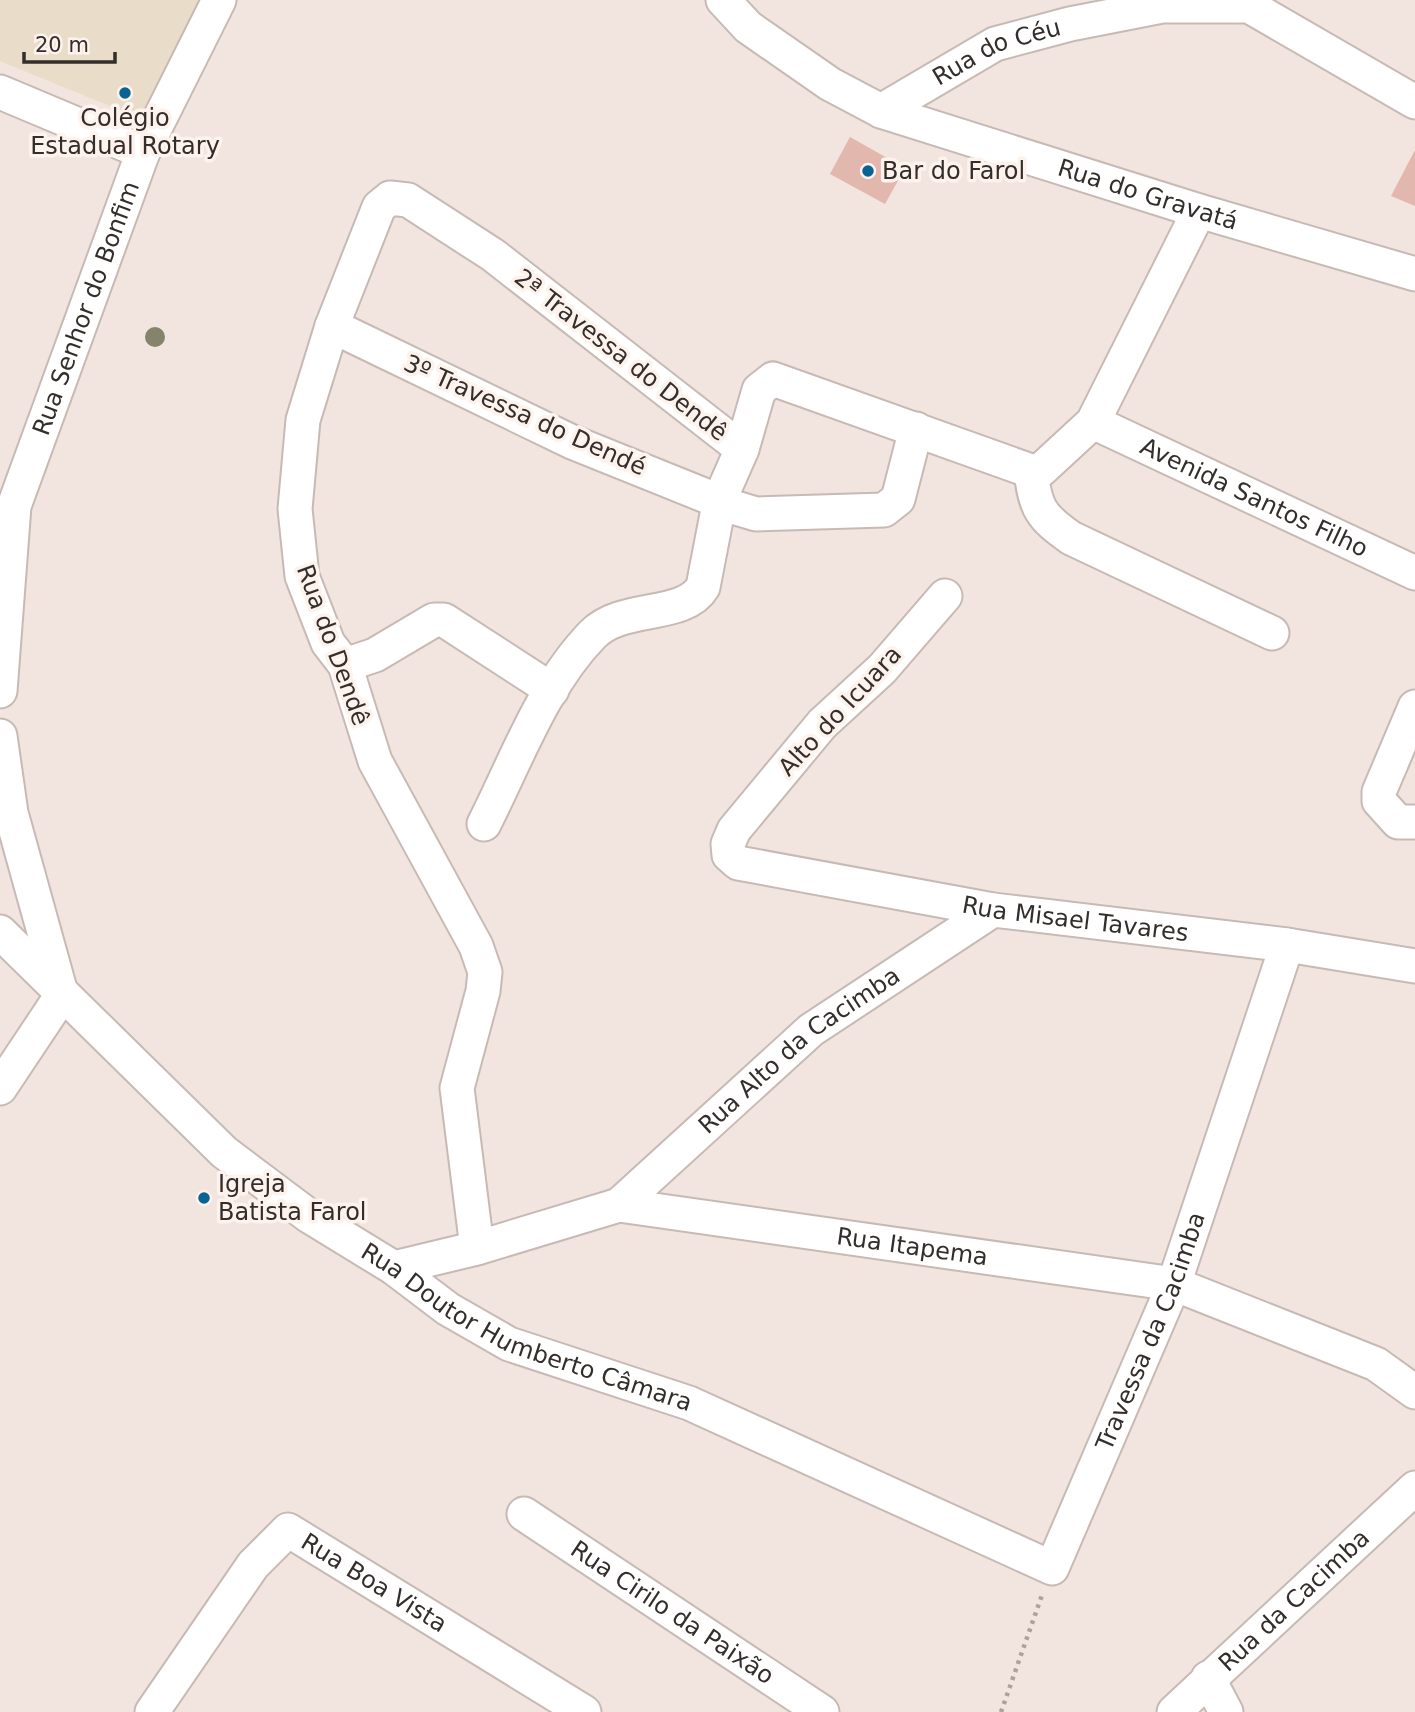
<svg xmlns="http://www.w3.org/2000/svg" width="1415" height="1712" font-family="'DejaVu Sans',sans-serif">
	<rect width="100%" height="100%" fill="#f2e4de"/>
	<polygon fill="#e9dcc8" points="0,0 219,0 156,125 0,61"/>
	<g fill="#e1b7ae">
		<polygon points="850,137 905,168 885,204 830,174"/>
		<polygon points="1415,150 1415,206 1391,196"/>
	</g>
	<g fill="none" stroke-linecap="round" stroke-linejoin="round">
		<g stroke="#c7bab4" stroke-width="37">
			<g id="minor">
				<path id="s1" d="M723,0L748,27L830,84L881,111L1199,211L1415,274"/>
				<polyline points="0,92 143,152"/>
				<path id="s2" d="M881,111L995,44L1070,24L1162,6H1249L1415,102"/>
				<polyline points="332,326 572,442 736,508 756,514 884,510 898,499 916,429"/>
				<path id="s3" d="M1093,422L1415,573"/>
				<polyline points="742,449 759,390 773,379 1031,471 1041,470 1093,422 1199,211"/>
				<path d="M1031,471C1035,508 1041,517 1071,538L1272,633"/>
				<path id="s4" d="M945,596L882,669L822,724L734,830L728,844L729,855L738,863L993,910L1287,945L1415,966"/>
				<polyline points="345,665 375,655 434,620 444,620 552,690"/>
				<path id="s5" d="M0,691L14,506L143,152L219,0"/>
				<polyline points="1415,707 1379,792 1379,801 1398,822 1415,822"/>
				<polyline points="0,736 11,813 61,993"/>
				<path id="s6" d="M0,932L224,1152L309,1216L394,1268L448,1309L509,1344L689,1403L1052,1568L1174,1284L1287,945"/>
				<polyline points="0,1088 62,995"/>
				<path id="s7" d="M619,1205L811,1030L993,910"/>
				<path d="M477,1248L457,1088L483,991L485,972L476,946L375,761L345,665L328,643L302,576L295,509L303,420L332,326L379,207L390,198L408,200L493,255L742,449L720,499L703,587C684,619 623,604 593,634C543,685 516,761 484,824"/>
				<path id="s8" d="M394,1268L477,1248L619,1205L1174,1284L1376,1364L1415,1392"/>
				<path id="s9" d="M524,1514L822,1712"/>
				<polyline points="1208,1678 1226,1712"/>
				<path id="s10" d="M152,1712L253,1565L288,1530L584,1712"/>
				<path id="s11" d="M1174,1712L1415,1488"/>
			</g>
		</g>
		<polyline stroke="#aca19d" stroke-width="4.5" stroke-dasharray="3.5 5" stroke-linecap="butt" points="1001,1712 1042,1595"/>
		<use href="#minor" stroke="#fff" stroke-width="33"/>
	</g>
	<circle fill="#84846a" cx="155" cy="337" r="10"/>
	<g fill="#096494" stroke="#fef2ed" stroke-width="2.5">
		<circle cx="125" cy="93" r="7"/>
		<circle cx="868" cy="171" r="7"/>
		<circle cx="204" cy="1198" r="7"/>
	</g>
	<g text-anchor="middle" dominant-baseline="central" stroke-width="7" stroke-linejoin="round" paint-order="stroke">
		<g font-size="24" fill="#332e2c" stroke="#fef2ed">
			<text stroke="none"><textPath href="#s2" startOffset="131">Rua do Céu</textPath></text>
			<text stroke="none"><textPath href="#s1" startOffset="474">Rua do Gravatá</textPath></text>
			<text stroke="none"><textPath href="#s5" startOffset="396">Rua Senhor do Bonfim</textPath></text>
			<text transform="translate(621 355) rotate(38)">2ª Travessa do Dendê</text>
			<text transform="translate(525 415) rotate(24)">3º Travessa do Dendé</text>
			<text stroke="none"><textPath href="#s3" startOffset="178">Avenida Santos Filho</textPath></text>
			<text transform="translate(333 645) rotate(70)">Rua do Dendê</text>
			<text transform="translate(840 711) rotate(-47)">Alto do Icuara</text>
			<text stroke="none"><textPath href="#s4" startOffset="696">Rua Misael Tavares</textPath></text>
			<text stroke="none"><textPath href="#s7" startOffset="238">Rua Alto da Cacimba</textPath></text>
			<text stroke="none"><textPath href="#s8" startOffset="530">Rua Itapema</textPath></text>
			<text stroke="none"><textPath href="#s6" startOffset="667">Rua Doutor Humberto Câmara</textPath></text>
			<text stroke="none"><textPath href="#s6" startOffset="1503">Travessa da Cacimba</textPath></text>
			<text stroke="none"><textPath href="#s10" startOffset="329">Rua Boa Vista</textPath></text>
			<text stroke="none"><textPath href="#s11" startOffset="164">Rua da Cacimba</textPath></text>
			<text stroke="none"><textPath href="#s9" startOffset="178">Rua Cirilo da Paixão</textPath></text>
		</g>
		<g font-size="24" fill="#332e2c" stroke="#fef2ed" text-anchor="start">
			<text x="125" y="118" text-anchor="middle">Colégio<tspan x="125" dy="28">Estadual Rotary</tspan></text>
			<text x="882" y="171">Bar do Farol</text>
			<text x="218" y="1184">Igreja<tspan x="218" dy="28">Batista Farol</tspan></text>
		</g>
	</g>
	<path d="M24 52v10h91v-10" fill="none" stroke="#332e2c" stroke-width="3.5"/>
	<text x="35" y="52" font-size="21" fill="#332e2c" stroke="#fef2ed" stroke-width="5" paint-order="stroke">20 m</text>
</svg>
